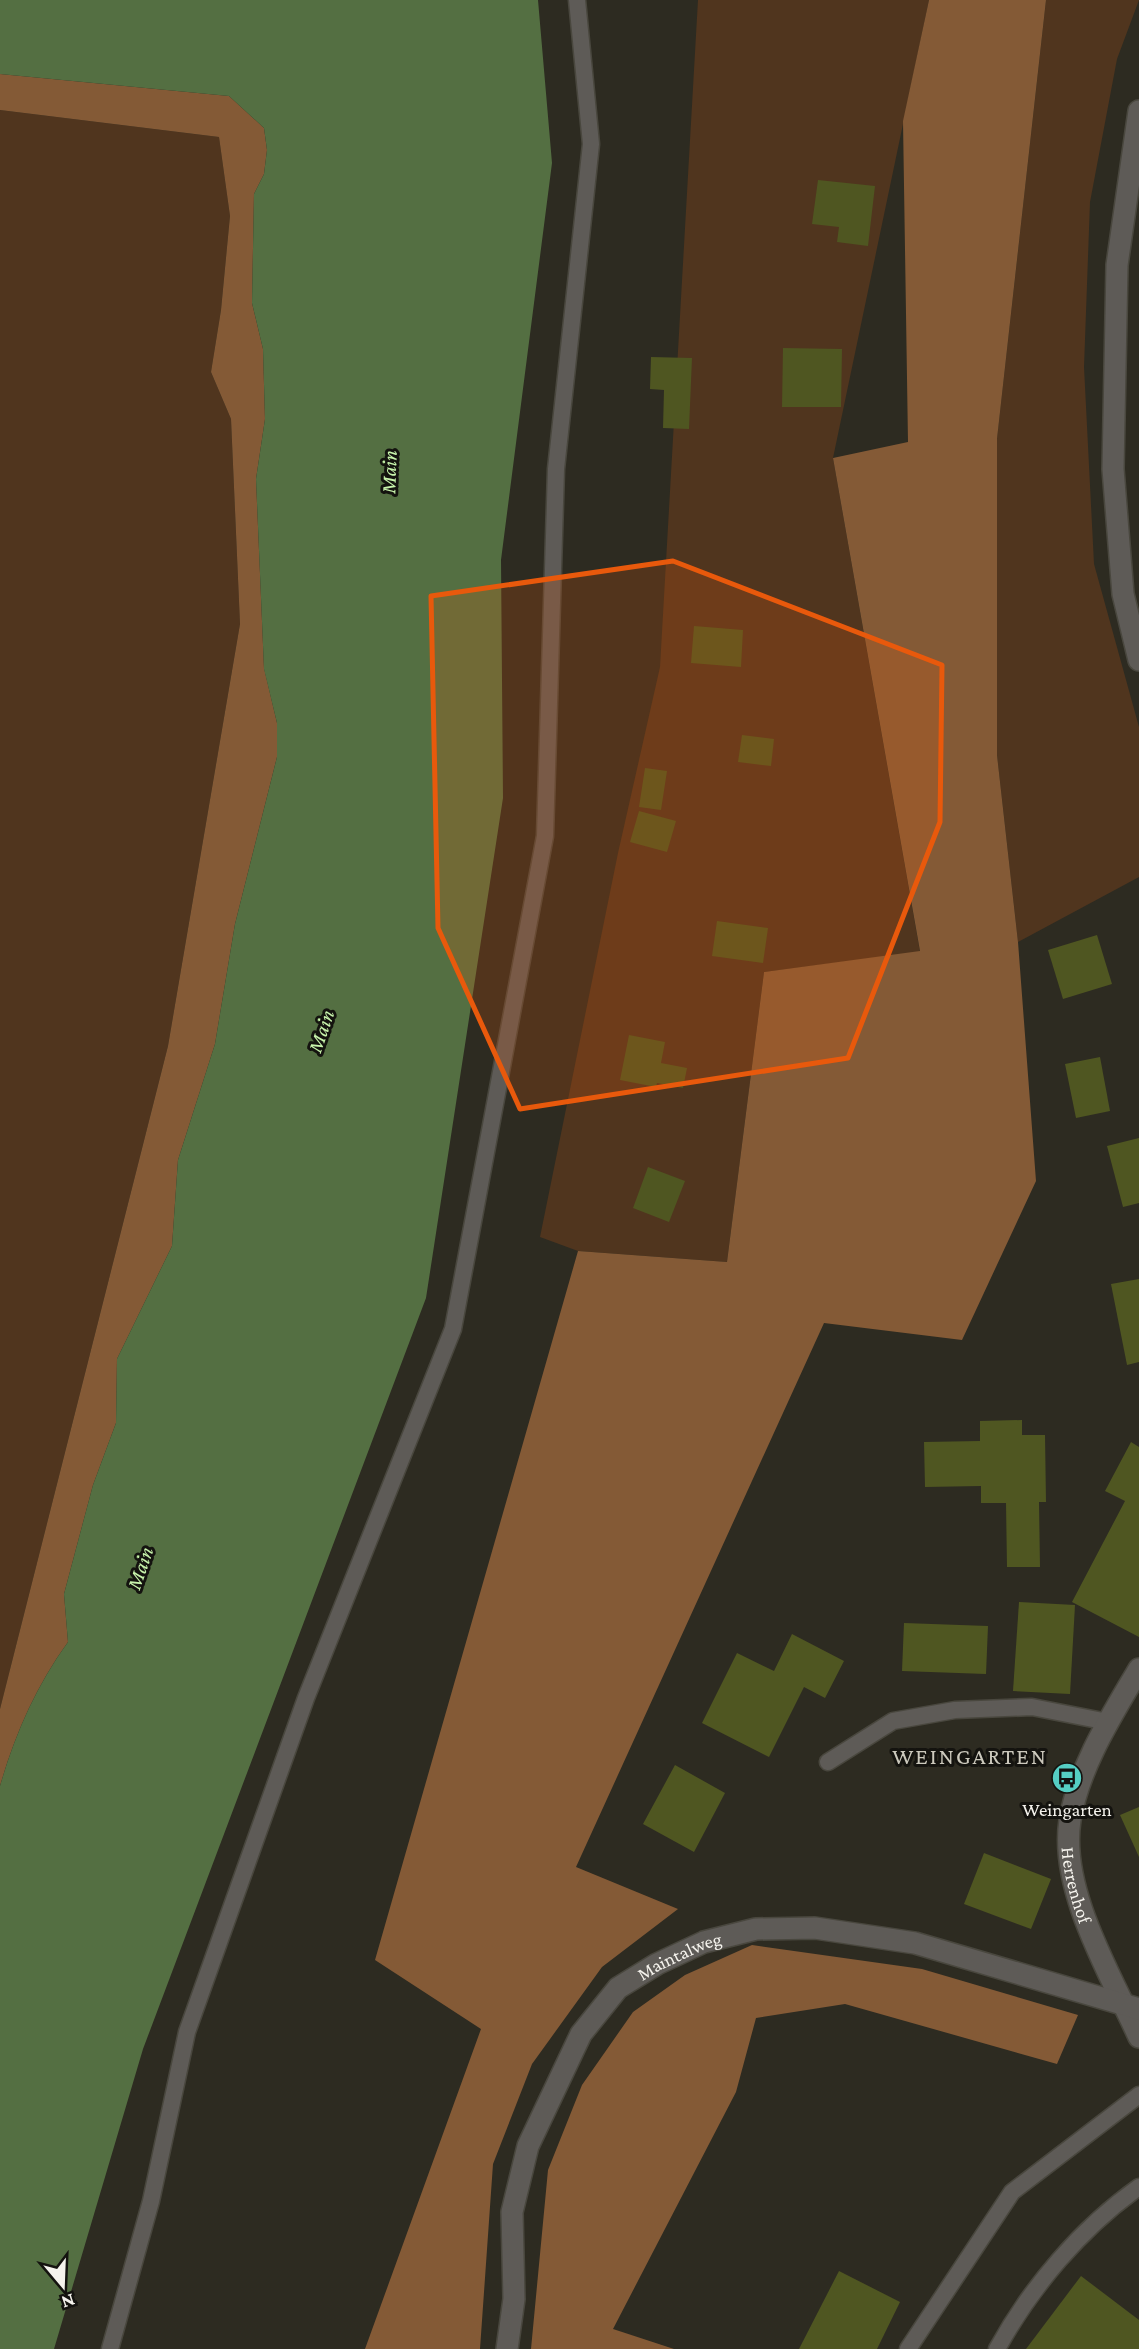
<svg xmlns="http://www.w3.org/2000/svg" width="1139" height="2349" font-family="'Crimson Pro',serif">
	<rect width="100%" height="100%" fill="#2d2b21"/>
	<g fill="#50351e">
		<polygon points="698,0 929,0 833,458 920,952 764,972 727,1262 578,1251 540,1237 618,853 660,667"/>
		<polygon points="1046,0 1139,0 1117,59 1090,202 1084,367 1094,564 1139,727 1139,877 1018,942 997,755 997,439"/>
		<polygon points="0,110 219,137 230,216 221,310 211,372 231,419 240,624 168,1046 0,1709"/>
	</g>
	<g fill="#845a36">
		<polygon points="929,0 1046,0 997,439 997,755 1018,942 1036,1181 962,1340 824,1323 576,1867 678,1909 602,1967 532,2064 493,2164 480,2349 365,2349 481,2029 375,1960 578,1251 727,1262 764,972 920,951 833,458 908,442 903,121"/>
		<path d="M0,74L229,96L264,128L267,150L264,174L254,194L252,303L263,349L265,419L256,479L264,668L277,723V757L235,924L215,1044L178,1160L172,1246L117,1359L116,1423L93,1485L64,1594L68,1642C36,1686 15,1734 0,1786V1709L168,1046L240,624L231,419L211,372L221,310L230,216L219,137L0,110Z"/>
		<polygon points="752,1945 922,1969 1078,2015 1057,2064 845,2004 756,2018 736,2092 613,2329 674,2349 531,2349 548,2170 582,2085 633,2012 685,1975"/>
	</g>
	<path fill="#546f42" d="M0,0H538L552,163L501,560L503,798L426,1298L143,2049L54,2349H0V1786C15,1734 36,1686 68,1642L64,1594L93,1485L116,1423L117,1359L172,1246L178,1160L215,1044L235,924L277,757V723L264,669L256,479L265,419L263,349L252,303L254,194L264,174L267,150L264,128L229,96L0,74Z"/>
	<g fill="#4f5621">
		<polygon points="818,180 875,186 868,246 837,242 839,227 812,224"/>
		<polygon points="783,348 842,349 841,407 782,407"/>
		<polygon points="651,357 692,358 689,429 663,428 664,390 650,389"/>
		<polygon points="694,626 743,630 741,667 691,663"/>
		<polygon points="742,735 774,739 771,766 738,762"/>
		<polygon points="645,768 667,771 661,810 639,807"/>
		<polygon points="639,811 676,821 667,852 630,842"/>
		<polygon points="717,921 768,928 763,963 712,956"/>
		<polygon points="1097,935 1112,984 1063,999 1048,950"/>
		<polygon points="629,1035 665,1042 661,1063 687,1068 683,1088 657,1083 656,1087 620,1080"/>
		<polygon points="1100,1057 1110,1111 1076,1118 1065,1064"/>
		<polygon points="1139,1138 1139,1203 1123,1207 1107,1146"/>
		<polygon points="648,1167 685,1181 669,1222 633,1208"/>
		<polygon points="1139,1279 1139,1362 1127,1365 1111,1284"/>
		<polygon points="1022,1420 1022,1435 1045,1435 1046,1502 1039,1502 1040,1567 1007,1567 1006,1503 981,1503 981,1486 925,1487 924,1442 980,1441 980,1421"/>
		<polygon points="1131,1442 1139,1447 1139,1637 1072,1602 1125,1501 1105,1491"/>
		<polygon points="1019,1602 1075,1605 1070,1694 1013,1691"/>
		<polygon points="904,1623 988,1626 986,1674 902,1671"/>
		<polygon points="792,1634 844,1661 825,1698 804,1687 769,1757 702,1723 737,1653 774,1671"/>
		<polygon points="675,1765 725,1793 694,1852 643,1824"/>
		<polygon points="1139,1807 1139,1857 1120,1815"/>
		<polygon points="984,1853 1051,1879 1031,1929 964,1904"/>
		<polygon points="839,2271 900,2302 877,2349 799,2349"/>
		<polygon points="1081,2276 1139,2320 1139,2349 1026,2349"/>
	</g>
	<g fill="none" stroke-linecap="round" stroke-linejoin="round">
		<g stroke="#49473e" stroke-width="19">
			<g id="service">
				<polyline points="828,1762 893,1721 955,1710 1032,1707 1108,1722"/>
				<polyline points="110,2349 151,2201 187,2032 306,1698 453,1329 545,836 556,469 591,144 577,0"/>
				<polyline points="908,2349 1012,2192 1139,2095"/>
				<path d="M997,2349C1031,2287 1081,2228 1139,2187"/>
			</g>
		</g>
		<g stroke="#49473e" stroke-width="24">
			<g id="minor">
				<path id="s1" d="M1139,1669C1112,1715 1079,1766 1070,1820C1059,1890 1111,1975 1139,2037"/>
				<path id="s2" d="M507,2349L514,2299L512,2212L528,2146L581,2034L618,1988L657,1964L704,1942L756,1929L815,1928L915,1943L1139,2009"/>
			</g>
		</g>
		<g stroke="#49473e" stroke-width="24">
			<polyline id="tertiary" points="1139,111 1117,265 1113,469 1123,594 1139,660"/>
		</g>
		<use href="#service" stroke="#5e5b57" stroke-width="16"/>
		<use href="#minor" stroke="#5e5b57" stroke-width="21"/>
		<use href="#tertiary" stroke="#5e5b57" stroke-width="21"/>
	</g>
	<path fill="#e8590c" fill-opacity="0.2" stroke="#e8590c" stroke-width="5" stroke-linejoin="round" d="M673,561L942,665L940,822L848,1058L520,1109L438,928L431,596Z"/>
	<defs>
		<g id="bus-disc" transform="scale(1.575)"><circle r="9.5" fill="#55cec4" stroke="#14130f"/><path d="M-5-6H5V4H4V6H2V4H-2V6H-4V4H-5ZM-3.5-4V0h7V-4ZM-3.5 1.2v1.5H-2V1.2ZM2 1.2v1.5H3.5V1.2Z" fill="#111"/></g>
	</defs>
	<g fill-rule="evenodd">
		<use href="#bus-disc" x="1067" y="1778"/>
	</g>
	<g text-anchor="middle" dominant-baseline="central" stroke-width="6" stroke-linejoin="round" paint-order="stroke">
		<g font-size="19" fill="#f5f3ed" stroke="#14130f">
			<text x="1067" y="1809">Weingarten</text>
		</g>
		<g font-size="19" fill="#f5f3ed" stroke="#14130f">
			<text stroke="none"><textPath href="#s1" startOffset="233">Herrenhof</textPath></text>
			<text stroke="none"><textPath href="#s2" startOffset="458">Maintalweg</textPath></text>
		</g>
		<g font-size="21" font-style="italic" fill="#c8f4ac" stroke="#14130f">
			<text transform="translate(389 472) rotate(-88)">Main</text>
			<text transform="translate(321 1031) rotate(-71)">Main</text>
			<text transform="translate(140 1568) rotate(-71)">Main</text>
		</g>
		<g font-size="23" letter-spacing="2" fill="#ccc9bd" stroke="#14130f">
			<text x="970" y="1756">WEINGARTEN</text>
		</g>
	</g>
	<g transform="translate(63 2286) rotate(161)" stroke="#14130f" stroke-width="5" paint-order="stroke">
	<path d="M0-5L12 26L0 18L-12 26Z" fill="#f5f3ed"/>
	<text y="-10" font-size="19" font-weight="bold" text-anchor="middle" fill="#f5f3ed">N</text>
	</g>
</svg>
